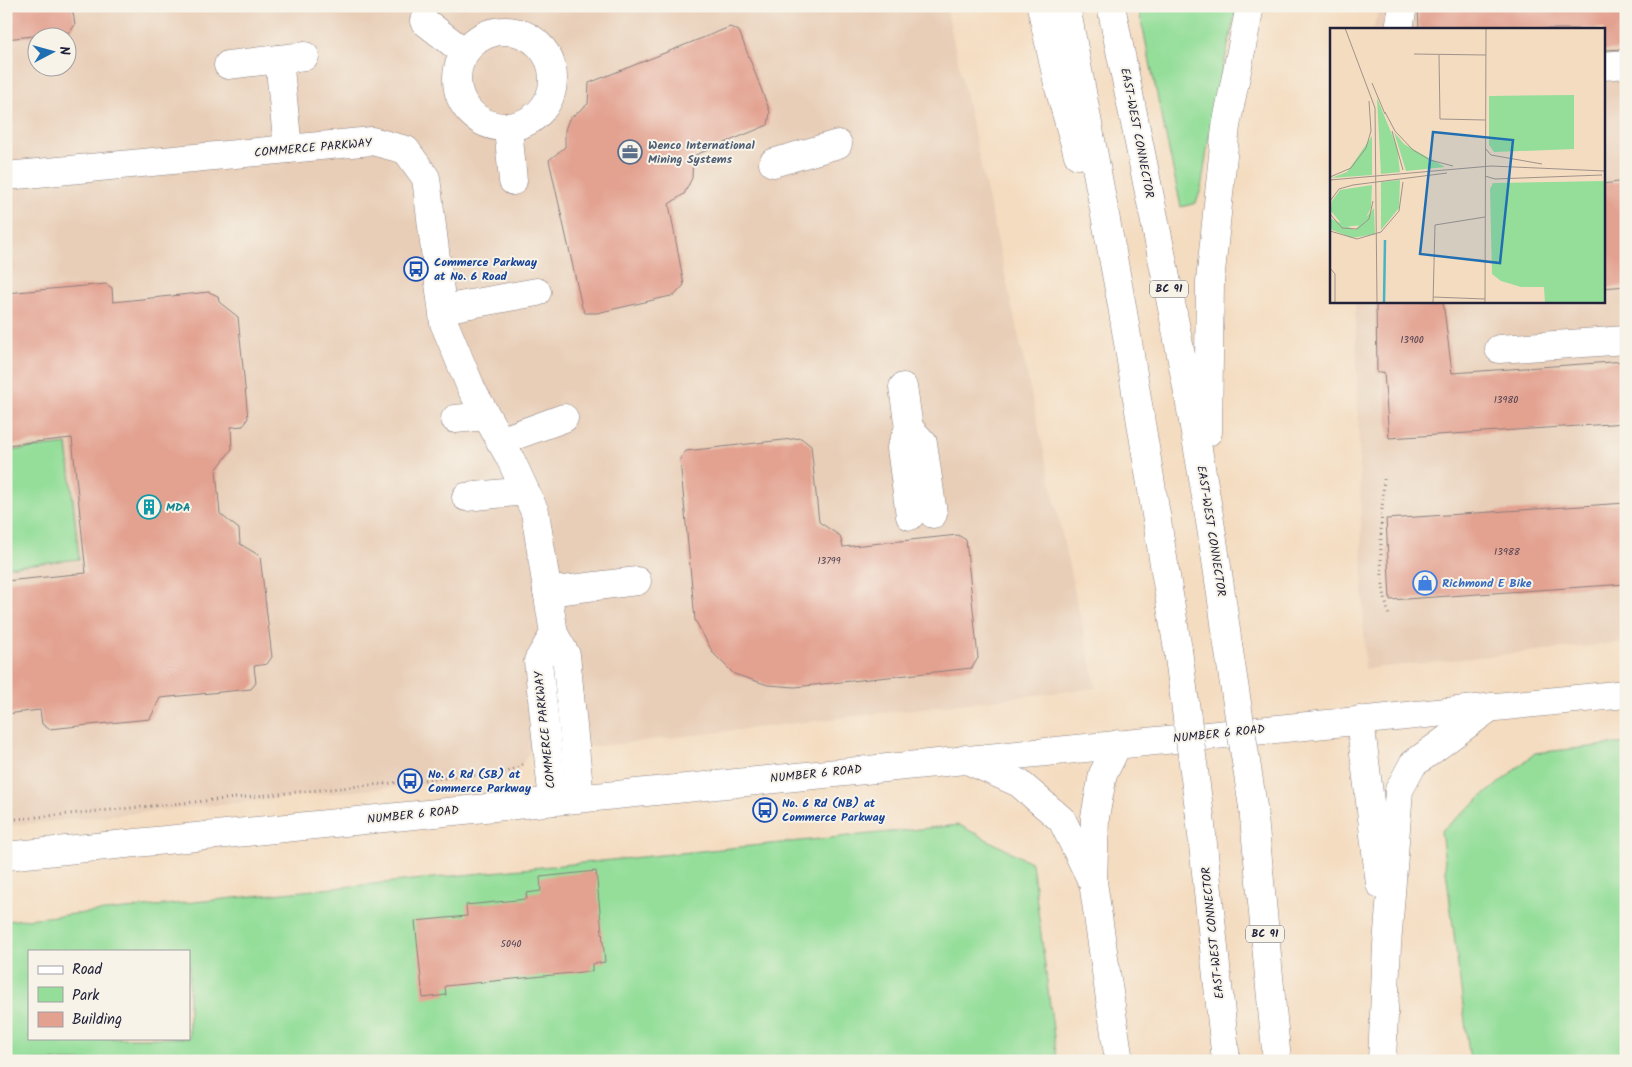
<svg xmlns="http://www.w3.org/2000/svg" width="1632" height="1067" font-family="Kalam,sans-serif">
	<rect width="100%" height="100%" fill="#f7f3e8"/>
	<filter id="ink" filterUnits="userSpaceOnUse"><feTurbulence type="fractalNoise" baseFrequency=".02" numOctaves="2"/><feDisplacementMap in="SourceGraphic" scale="10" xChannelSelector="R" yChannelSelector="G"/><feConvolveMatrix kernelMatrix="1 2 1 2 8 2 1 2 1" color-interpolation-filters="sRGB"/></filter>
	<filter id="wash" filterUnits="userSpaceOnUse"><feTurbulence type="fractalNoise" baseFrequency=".0096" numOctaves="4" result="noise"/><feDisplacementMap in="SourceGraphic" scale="20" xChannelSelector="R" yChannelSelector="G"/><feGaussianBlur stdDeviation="1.12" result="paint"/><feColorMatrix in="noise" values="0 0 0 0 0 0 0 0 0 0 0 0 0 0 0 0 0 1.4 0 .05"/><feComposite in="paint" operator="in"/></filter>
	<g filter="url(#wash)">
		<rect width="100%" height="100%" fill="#f4dcc0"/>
		<g fill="#e8ceb7" fill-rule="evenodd">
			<path d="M6,6H946L1096,688L618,744L529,753L515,775L6,826ZM38,38H68V68H38Z"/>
			<polygon points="1380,6 1626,6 1626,642 1365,669 1355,301 1603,301 1603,29 1373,29"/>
		</g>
		<g fill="#94de9a" stroke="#5b806a" fill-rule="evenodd">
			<polygon points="1138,6 1237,6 1212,118 1201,189 1196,203 1181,207"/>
			<polygon points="67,444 79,559 6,567 6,451"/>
			<polygon points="1626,743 1626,1061 1470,1061 1441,831 1535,753"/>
			<path d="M959,825L1032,863L1057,1061H6V921ZM29,951H189V1038H29Z"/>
		</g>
		<g id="blocks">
			<g fill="#e3a190">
				<polygon points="6,6 72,6 75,25 70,32 6,39"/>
				<polygon points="1418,6 1626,6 1626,49 1603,50 1603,29 1419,29"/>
				<polygon points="730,27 739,31 770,112 768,125 693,156 692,178 684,194 669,204 684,285 675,295 597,313 585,313 582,307 549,160 565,147 565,130 569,119 588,104 589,83"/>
				<polygon points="1626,181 1626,286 1603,288 1603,184"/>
				<polygon points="106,284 112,288 113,302 209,292 218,296 219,302 238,317 248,418 243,426 231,427 232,449 216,470 220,514 239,529 240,544 260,556 272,657 267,664 254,666 256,683 251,689 160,698 150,719 49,729 42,724 40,710 6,714 6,581 86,573 72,438 6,445 6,293"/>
				<polygon points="1376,301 1443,301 1452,373 1626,361 1626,423 1389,438 1384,372 1377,373"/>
				<polygon points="801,438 811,446 819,522 840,536 843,547 958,535 966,540 978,658 972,668 795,687 768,685 734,674 713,653 695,620 680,459 686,451"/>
				<polygon points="1626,503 1626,584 1390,600 1386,519"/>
				<polygon points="596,871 605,962 592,964 592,971 445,986 446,995 423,998 415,921 467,916 466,905 527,899 526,893 541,891 540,877"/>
			</g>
		</g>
	</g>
	<g filter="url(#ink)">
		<use href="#blocks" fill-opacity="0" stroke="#8b7f7e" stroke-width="1"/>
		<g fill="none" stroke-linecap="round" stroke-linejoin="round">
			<g stroke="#8b7f7e" stroke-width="29">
				<g id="minor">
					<polyline points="424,21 464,52"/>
					<polyline points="1399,29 1403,6"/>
					<circle cx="505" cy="79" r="48"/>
					<polyline points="279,59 305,56"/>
					<polyline points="228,65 279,59 288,149"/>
					<polyline points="1603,66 1626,64"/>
					<polyline points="508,127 513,181"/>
					<polyline points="773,163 838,144"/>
					<polyline points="6,176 372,141 406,150 426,178 444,323 472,390 510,458 535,512 554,634 566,655 580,798"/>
					<polyline points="443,309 537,292"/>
					<polyline points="1499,349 1626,340"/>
					<polyline points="903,387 909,428 923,443 933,514"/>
					<polyline points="455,419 486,416"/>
					<polyline points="909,428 901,448 910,516"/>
					<polyline points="500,441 564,418"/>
					<polyline points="466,497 525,491"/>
					<polyline points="547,592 637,581"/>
					<polyline points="553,801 538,661 554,634"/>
				</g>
			</g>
			<g stroke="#8b7f7e" stroke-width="29">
				<polyline id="major" points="6,856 1626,694"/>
			</g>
			<g stroke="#8b7f7e" stroke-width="29">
				<g id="highway">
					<polyline points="1041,6 1059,88 1078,155"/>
					<polyline points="1066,6 1122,306 1178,650"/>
					<path d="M1111,6C1154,218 1200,430 1228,645"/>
					<polyline points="1208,432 1210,282 1226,126 1250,6"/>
					<polyline points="1360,720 1380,884"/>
					<polyline points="1118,744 1103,774 1095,817 1093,882 1119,1061"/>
					<polyline points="965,759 1019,783 1062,820 1091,879"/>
					<polyline points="1253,807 1277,1061"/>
					<polyline points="1200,816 1226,1061"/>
					<polyline points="1382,1061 1387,945 1399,790 1413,764 1491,707"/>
				</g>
			</g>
			<g stroke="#8b7f7e" stroke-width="3" stroke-dasharray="1 4" stroke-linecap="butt">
				<path d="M1384,479C1381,523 1377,573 1389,615"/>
				<polyline points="6,820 507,772 523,764"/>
			</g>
			<use href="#minor" stroke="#fff" stroke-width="28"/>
			<use href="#major" stroke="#fff" stroke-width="28"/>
			<use href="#highway" stroke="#fff" stroke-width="28"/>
			<g stroke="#8b7f7e" stroke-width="29" stroke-linecap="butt">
				<g id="highway-bridge">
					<polyline points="1228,645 1253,807"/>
					<polyline points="1178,650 1200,816"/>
				</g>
			</g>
			<use href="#highway-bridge" stroke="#fff" stroke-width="28"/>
		</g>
	</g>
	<defs>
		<g id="office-ring" transform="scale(1.25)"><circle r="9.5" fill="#f7f3e8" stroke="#5c6f8a" stroke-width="1.5"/><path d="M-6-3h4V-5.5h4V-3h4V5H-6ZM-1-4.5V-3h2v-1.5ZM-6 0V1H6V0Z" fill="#5c6f8a"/></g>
		<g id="bus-ring" transform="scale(1.25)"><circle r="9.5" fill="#f7f3e8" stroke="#1a4fb4" stroke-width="1.5"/><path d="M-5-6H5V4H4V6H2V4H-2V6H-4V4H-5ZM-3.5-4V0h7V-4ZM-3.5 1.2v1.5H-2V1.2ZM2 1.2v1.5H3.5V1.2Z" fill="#1a4fb4"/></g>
		<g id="building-ring" transform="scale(1.25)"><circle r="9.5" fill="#f7f3e8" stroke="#0f9aa8" stroke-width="1.5"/><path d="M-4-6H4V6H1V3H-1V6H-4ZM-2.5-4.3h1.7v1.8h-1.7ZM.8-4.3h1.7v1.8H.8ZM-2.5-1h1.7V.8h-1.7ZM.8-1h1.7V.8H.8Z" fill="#0f9aa8"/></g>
		<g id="shop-ring" transform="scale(1.25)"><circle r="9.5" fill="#f7f3e8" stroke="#3f7fe0" stroke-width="1.5"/><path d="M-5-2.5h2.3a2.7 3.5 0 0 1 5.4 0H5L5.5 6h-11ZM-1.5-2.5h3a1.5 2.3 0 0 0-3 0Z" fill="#3f7fe0"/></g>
	</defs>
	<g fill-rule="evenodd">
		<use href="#office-ring" x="630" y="152"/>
		<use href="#bus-ring" x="416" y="269"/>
		<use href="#building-ring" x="149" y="507"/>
		<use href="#shop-ring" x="1425" y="583"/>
		<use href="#bus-ring" x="410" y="781"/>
		<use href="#bus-ring" x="765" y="810"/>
	</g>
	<g text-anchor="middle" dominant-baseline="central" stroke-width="4" stroke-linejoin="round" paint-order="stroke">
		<g font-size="10" fill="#524250">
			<text x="1412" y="340">13900</text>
			<text x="1506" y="400">13980</text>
			<text x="1507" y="552">13988</text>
			<text x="829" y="561">13799</text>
			<text x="511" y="944">5040</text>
		</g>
		<g fill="#f7f3e8" stroke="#62616f" stroke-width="1">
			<rect x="1150" y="280.5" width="38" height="17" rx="4"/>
			<rect x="1246" y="925.5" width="38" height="17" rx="4"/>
		</g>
		<g font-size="11" font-weight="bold" fill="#22223b">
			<text x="1169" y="289">BC 91</text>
			<text x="1265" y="934">BC 91</text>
		</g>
		<g font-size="12" fill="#22223b" stroke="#f7f3e8">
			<text transform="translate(1137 133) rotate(79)">EAST-WEST CONNECTOR</text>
			<text transform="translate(313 148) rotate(-5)">COMMERCE PARKWAY</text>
			<text transform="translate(1211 531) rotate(81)">EAST-WEST CONNECTOR</text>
			<text transform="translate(545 730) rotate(-96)">COMMERCE PARKWAY</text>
			<text transform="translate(1219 734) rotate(-6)">NUMBER 6 ROAD</text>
			<text transform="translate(816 774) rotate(-6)">NUMBER 6 ROAD</text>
			<text transform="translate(413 815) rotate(-6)">NUMBER 6 ROAD</text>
			<text transform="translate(1213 933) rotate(-96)">EAST-WEST CONNECTOR</text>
		</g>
		<g font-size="12" font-weight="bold" fill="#4e5e75" stroke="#f7f3e8" text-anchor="start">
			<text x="648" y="145">Wenco International<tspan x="648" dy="14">Mining Systems</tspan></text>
		</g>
		<g font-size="12" font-weight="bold" fill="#164399" stroke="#f7f3e8" text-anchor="start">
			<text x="434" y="262">Commerce Parkway<tspan x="434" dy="14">at No. 6 Road</tspan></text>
			<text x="428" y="774">No. 6 Rd (SB) at<tspan x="428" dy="14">Commerce Parkway</tspan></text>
			<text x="782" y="803">No. 6 Rd (NB) at<tspan x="782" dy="14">Commerce Parkway</tspan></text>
		</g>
		<g font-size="12" font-weight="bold" fill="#0d838f" stroke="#f7f3e8" text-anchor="start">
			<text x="166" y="507">MDA</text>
		</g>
		<g font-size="12" font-weight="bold" fill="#366cbe" stroke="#f7f3e8" text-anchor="start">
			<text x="1442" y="583">Richmond E Bike</text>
		</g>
	</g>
	<g transform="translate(1330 28)">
		<rect width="275" height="275" fill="#f4dcc0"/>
		<path d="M244,67V121L164,124L159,117V68ZM47,70L67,119L70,144L51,146ZM64,104L74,116L115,139L76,143ZM42,108V147L1,150L17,144ZM70,152L69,180L51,202V154ZM275,153V275H215L214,259H191L171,253L162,246L160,161L163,155ZM42,157L41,180L32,197L14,199L1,183L2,173L10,162ZM44,180L45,206L22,210L0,201V190L25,202Z" fill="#94de9a"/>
		<path fill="none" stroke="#47b3c4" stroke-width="2.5" d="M54,275L55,212"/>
		<path fill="none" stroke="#a0928b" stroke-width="1" d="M15,0L45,80L47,275M84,26L156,27M109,27L110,91L155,92M42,55L55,86M55,84L65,103L83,122L100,132L123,138M62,103L73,142M155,120L161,127L212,136M155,148L165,151L272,147M0,149L21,140L36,120L41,103L39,73M0,152L161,138L275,143M0,173L9,161L23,157L117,145M0,186L12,200L27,201L39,191L43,173M0,203L27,211L51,204L69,183L73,154M0,240L5,246V275M103,269L155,271M103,275L105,197L155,189M155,275L156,0"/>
		<path fill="#1f6fb2" fill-opacity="0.15" stroke="#1f6fb2" stroke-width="2.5" d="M103,104L183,112L170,235L90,226Z"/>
		<rect width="275" height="275" fill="none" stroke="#22223b" stroke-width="2.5"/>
	</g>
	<rect width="1632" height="1067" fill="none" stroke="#f7f3e8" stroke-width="25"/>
	<rect x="28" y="950" width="162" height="90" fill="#f7f3e8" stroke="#a29fa3"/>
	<rect x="38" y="966" width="25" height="8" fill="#ffffff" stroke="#a29fa3"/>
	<text x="72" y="974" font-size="15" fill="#22223b">Road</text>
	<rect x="38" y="987" width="25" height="15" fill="#94de9a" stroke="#a29fa3"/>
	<text x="72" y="1000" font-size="15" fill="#22223b">Park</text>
	<rect x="38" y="1012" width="25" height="15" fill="#e3a190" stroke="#a29fa3"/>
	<text x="72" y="1024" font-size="15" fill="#22223b">Building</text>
	<g transform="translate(52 52) rotate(84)"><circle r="24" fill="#f7f3e8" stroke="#a29fa3"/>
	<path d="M0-4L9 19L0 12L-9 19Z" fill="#1f6fb2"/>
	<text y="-8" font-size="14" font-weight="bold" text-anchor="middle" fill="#22223b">N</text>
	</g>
</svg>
